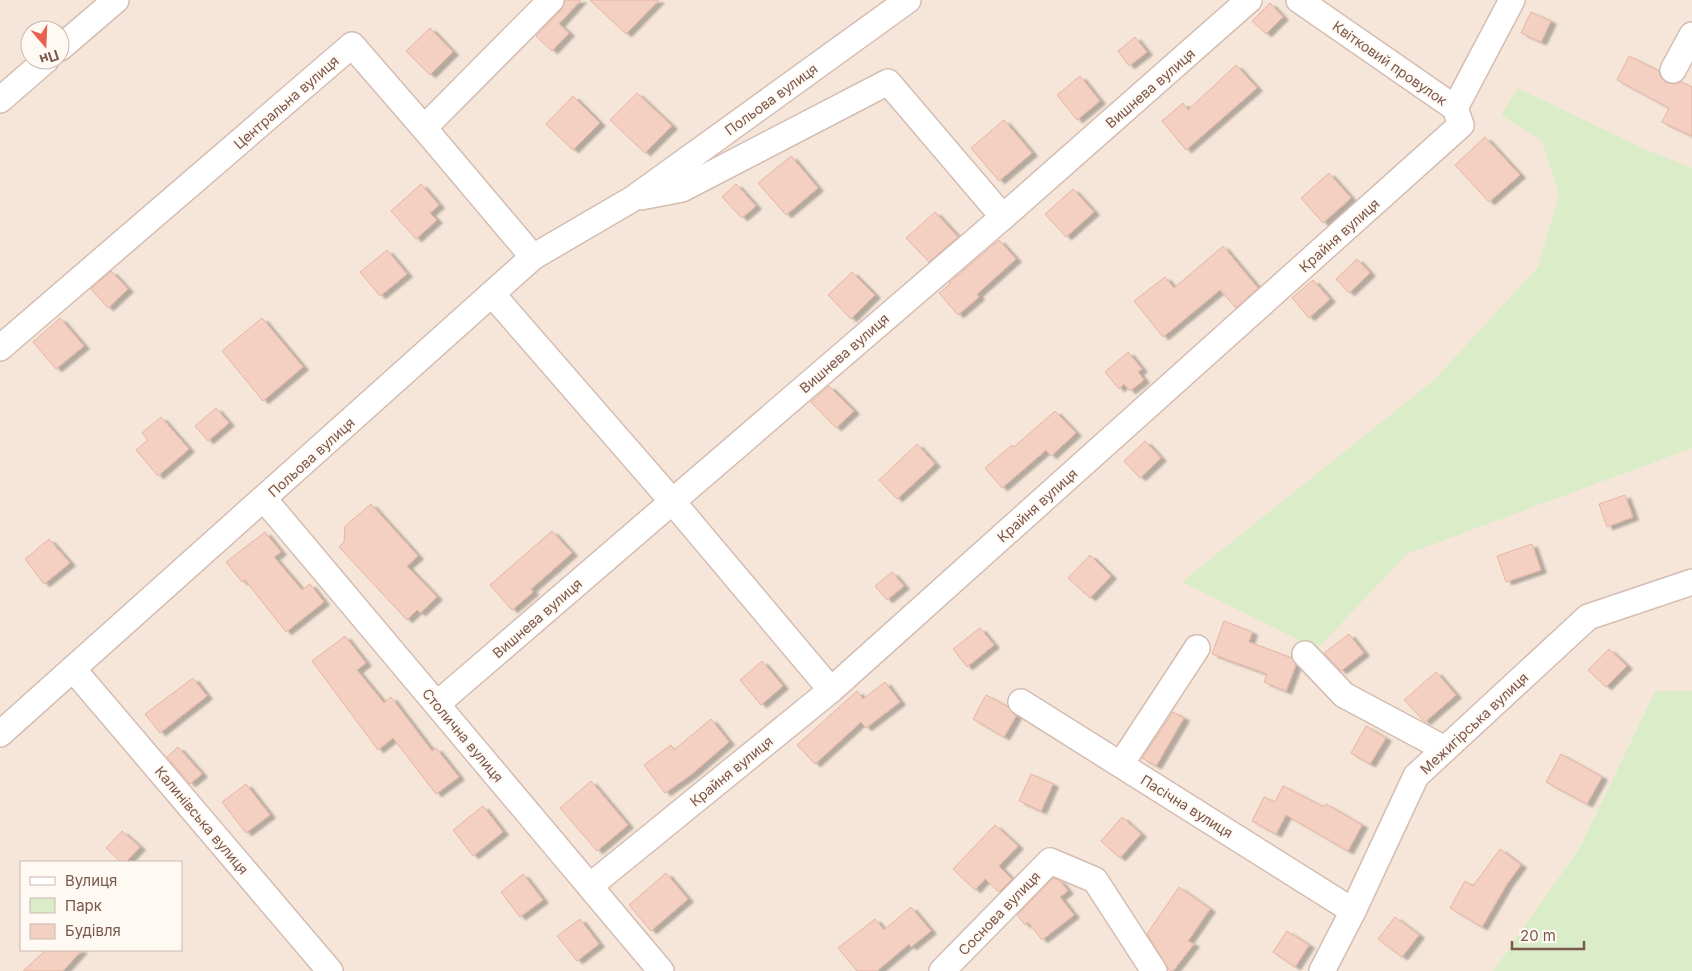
<svg xmlns="http://www.w3.org/2000/svg" width="1692" height="971" font-family="Inter,sans-serif">
	<defs>
		<filter id="shadow"><feDropShadow dx="5.5" dy="3" stdDeviation="1" flood-color="#0004"/></filter>
	</defs>
	<rect width="100%" height="100%" fill="#fdf4eb"/>
	<path fill="#f5e6d9" fill-rule="evenodd" d="M0,0H1692V691H1655L1580,847L1493,971H0ZM30,30H60V60H30ZM21,862H181V950H21Z"/>
	<g fill="#dbedc8">
		<polygon points="1518,88 1640,147 1692,168 1692,448 1407,554 1317,649 1182,582 1435,379 1538,267 1559,195 1542,141 1501,115"/>
		<polygon points="1655,691 1692,691 1692,971 1493,971 1580,847"/>
	</g>
	<g fill="#f4d0c2" stroke="#e7b4a2" filter="url(#shadow)">
		<polygon points="565,0 581,0 559,24 569,33 552,51 536,36 561,10"/>
		<polygon points="590,0 659,0 626,34"/>
		<polygon points="1270,3 1283,17 1266,34 1252,21"/>
		<polygon points="1531,12 1551,21 1541,42 1521,33"/>
		<polygon points="430,28 453,52 430,75 406,51"/>
		<polygon points="1135,37 1147,52 1129,66 1118,51"/>
		<polygon points="1629,56 1659,71 1661,78 1667,83 1674,84 1681,82 1692,87 1692,136 1662,122 1669,108 1617,80"/>
		<polygon points="1236,65 1257,88 1186,150 1162,121 1183,103 1188,110"/>
		<polygon points="1080,76 1100,101 1077,120 1057,95"/>
		<polygon points="637,93 672,126 645,153 610,120"/>
		<polygon points="573,96 600,123 573,150 546,124"/>
		<polygon points="1004,120 1032,153 999,181 971,148"/>
		<polygon points="1485,137 1520,175 1489,202 1455,165"/>
		<polygon points="791,156 818,188 786,215 758,183"/>
		<polygon points="1329,173 1351,198 1323,223 1301,198"/>
		<polygon points="421,184 439,205 430,213 437,220 416,239 391,211"/>
		<polygon points="736,184 756,206 742,218 722,197"/>
		<polygon points="1073,189 1094,212 1066,237 1045,214"/>
		<polygon points="935,212 958,237 929,262 906,238"/>
		<polygon points="999,240 1016,259 977,294 979,297 958,315 939,293 950,284 949,283"/>
		<polygon points="1223,246 1258,288 1236,308 1220,290 1163,337 1134,301 1165,277 1174,288"/>
		<polygon points="387,250 407,274 380,296 360,272"/>
		<polygon points="1357,259 1370,273 1349,293 1336,279"/>
		<polygon points="111,271 128,289 108,308 91,289"/>
		<polygon points="852,272 875,295 851,319 828,295"/>
		<polygon points="1313,280 1330,299 1309,318 1292,298"/>
		<polygon points="60,318 84,346 56,369 33,342"/>
		<polygon points="262,318 303,367 263,401 222,351"/>
		<polygon points="1128,352 1142,369 1138,372 1144,380 1130,391 1124,384 1119,389 1105,372"/>
		<polygon points="829,386 854,411 836,428 811,402"/>
		<polygon points="216,408 229,423 208,441 195,426"/>
		<polygon points="1055,411 1076,433 1051,456 1046,450 1002,488 985,468 1012,445 1014,447"/>
		<polygon points="161,417 189,449 158,476 136,450 148,440 142,433"/>
		<polygon points="1145,441 1161,458 1140,478 1124,461"/>
		<polygon points="917,444 935,464 897,499 879,480"/>
		<polygon points="1625,495 1633,517 1607,527 1599,504"/>
		<polygon points="371,504 418,556 407,566 437,597 420,613 417,610 407,620 339,547 344,542 345,526"/>
		<polygon points="552,531 572,553 531,589 533,592 512,610 490,585"/>
		<polygon points="265,532 281,552 274,557 302,590 310,584 324,602 286,632 245,580 242,582 226,562"/>
		<polygon points="49,539 70,563 44,584 25,559"/>
		<polygon points="1532,544 1541,570 1506,582 1497,556"/>
		<polygon points="1090,555 1111,576 1090,598 1068,578"/>
		<polygon points="892,572 904,586 887,600 875,586"/>
		<polygon points="1224,621 1252,632 1249,642 1292,658 1296,665 1286,691 1264,682 1267,674 1212,654"/>
		<polygon points="980,628 994,645 967,667 953,649"/>
		<polygon points="1349,634 1364,653 1341,671 1324,653"/>
		<polygon points="345,636 366,663 357,670 384,703 391,697 432,751 436,748 459,777 436,794 393,738 378,750 312,661"/>
		<polygon points="1609,649 1627,666 1606,687 1588,670"/>
		<polygon points="762,661 783,686 761,705 740,680"/>
		<polygon points="1436,672 1456,695 1425,722 1404,700"/>
		<polygon points="193,678 207,696 160,733 145,714"/>
		<polygon points="885,682 900,702 866,728 861,722 815,764 797,745 857,691 863,699"/>
		<polygon points="986,695 1008,707 1016,716 1004,737 973,719"/>
		<polygon points="1173,712 1184,718 1156,766 1142,758"/>
		<polygon points="711,719 729,742 692,774 665,793 644,765 671,745 674,750"/>
		<polygon points="1366,726 1386,738 1370,764 1351,753"/>
		<polygon points="178,747 202,774 190,784 167,757"/>
		<polygon points="1561,754 1602,777 1587,804 1546,782"/>
		<polygon points="1031,774 1053,784 1041,811 1019,801"/>
		<polygon points="591,781 628,825 597,851 560,808"/>
		<polygon points="246,784 270,815 246,833 222,802"/>
		<polygon points="1283,786 1324,807 1326,804 1362,825 1348,851 1286,815 1276,834 1252,821 1264,797 1275,802"/>
		<polygon points="483,806 503,832 473,856 453,830"/>
		<polygon points="1122,817 1141,834 1120,858 1101,841"/>
		<polygon points="995,825 1018,846 999,866 1012,879 999,892 985,879 975,890 953,869"/>
		<polygon points="122,831 140,847 126,862 121,862 106,848"/>
		<polygon points="1500,849 1521,865 1507,884 1482,927 1450,908 1465,881 1473,886"/>
		<polygon points="666,873 688,899 651,931 629,905"/>
		<polygon points="523,874 543,900 520,917 501,892"/>
		<polygon points="1053,878 1060,881 1068,891 1060,897 1074,915 1042,940 1028,922 1025,925 1017,915"/>
		<polygon points="1179,887 1210,909 1188,941 1194,944 1173,971 1170,971 1147,934"/>
		<polygon points="911,907 931,931 911,947 909,944 877,971 857,971 838,948 875,919 884,930"/>
		<polygon points="1395,917 1419,935 1402,957 1378,939"/>
		<polygon points="580,919 599,944 577,961 557,936"/>
		<polygon points="1287,931 1309,945 1295,967 1273,952"/>
		<polygon points="46,950 82,950 63,971 23,971"/>
	</g>
	<g fill="none" stroke-linecap="round" stroke-linejoin="round">
		<g stroke="#d4bdb2" stroke-width="28">
			<g id="street">
				<polyline points="1299,0 1455,108 1512,0"/>
				<polyline points="60,48 116,0"/>
				<polyline points="1673,70 1692,35"/>
				<polyline points="0,100 46,60"/>
				<polyline points="424,128 533,257"/>
				<polyline points="641,197 682,189 888,82 1003,217"/>
				<polyline points="492,294 672,501 831,690"/>
				<polyline points="0,348 352,45 424,128 551,0"/>
				<polyline points="264,499 661,971"/>
				<polyline points="1305,654 1344,695 1445,749"/>
				<polyline points="73,669 330,971"/>
				<polyline points="1021,702 1353,911"/>
				<polyline points="437,704 1003,217 1249,0"/>
				<polyline points="0,734 533,257 634,198 908,0"/>
				<polyline points="1121,764 1197,648"/>
				<polyline points="590,886 831,690 1461,125 1455,108"/>
				<polyline points="942,971 1050,861 1095,880 1154,971"/>
				<polyline points="1322,971 1353,911 1416,776 1588,617 1692,582"/>
			</g>
		</g>
		<use href="#street" stroke="#fff" stroke-width="25"/>
	</g>
	<g text-anchor="middle" dominant-baseline="central" stroke-width="4" stroke-linejoin="round" paint-order="stroke">
		<g font-size="14" fill="#7b574c" stroke="#fff9f3">
			<text transform="translate(1390 63) rotate(35)">Квітковий провулок</text>
			<text transform="translate(1150 88) rotate(-41)">Вишнева вулиця</text>
			<text transform="translate(771 99) rotate(-36)">Польова вулиця</text>
			<text transform="translate(286 102) rotate(-41)">Центральна вулиця</text>
			<text transform="translate(1339 235) rotate(-42)">Крайня вулиця</text>
			<text transform="translate(844 353) rotate(-41)">Вишнева вулиця</text>
			<text transform="translate(311 457) rotate(-42)">Польова вулиця</text>
			<text transform="translate(1037 505) rotate(-42)">Крайня вулиця</text>
			<text transform="translate(537 618) rotate(-41)">Вишнева вулиця</text>
			<text transform="translate(1474 723) rotate(-43)">Межигірська вулиця</text>
			<text transform="translate(463 735) rotate(50)">Столична вулиця</text>
			<text transform="translate(731 771) rotate(-39)">Крайня вулиця</text>
			<text transform="translate(1187 806) rotate(32)">Пасічна вулиця</text>
			<text transform="translate(202 820) rotate(50)">Калинівська вулиця</text>
			<text transform="translate(999 913) rotate(-46)">Соснова вулиця</text>
		</g>
	</g>
	<rect x="20" y="861" width="162" height="90" fill="#fff9f3" stroke="#cab8b0"/>
	<rect x="30" y="877" width="25" height="8" fill="#ffffff" stroke="#cab8b0"/>
	<text x="65" y="886" font-size="15" fill="#7b574c">Вулиця</text>
	<rect x="30" y="898" width="25" height="15" fill="#dbedc8" stroke="#cab8b0"/>
	<text x="65" y="911" font-size="15" fill="#7b574c">Парк</text>
	<rect x="30" y="924" width="25" height="15" fill="#f4d0c2" stroke="#cab8b0"/>
	<text x="65" y="936" font-size="15" fill="#7b574c">Будівля</text>
	<g transform="translate(45 45) rotate(161)"><circle r="24" fill="#fff9f3" stroke="#cab8b0"/>
	<path d="M0-4L9 19L0 12L-9 19Z" fill="#ea5f4e"/>
	<text y="-8" font-size="14" font-weight="bold" text-anchor="middle" fill="#7b574c">Пн</text>
	</g>
	<path d="M1512 941v8h72v-8" fill="none" stroke="#7b574c" stroke-width="2.5"/>
	<text x="1520" y="941" font-size="15" fill="#7b574c" stroke="#fff9f3" stroke-width="4" paint-order="stroke">20 m</text>
</svg>
